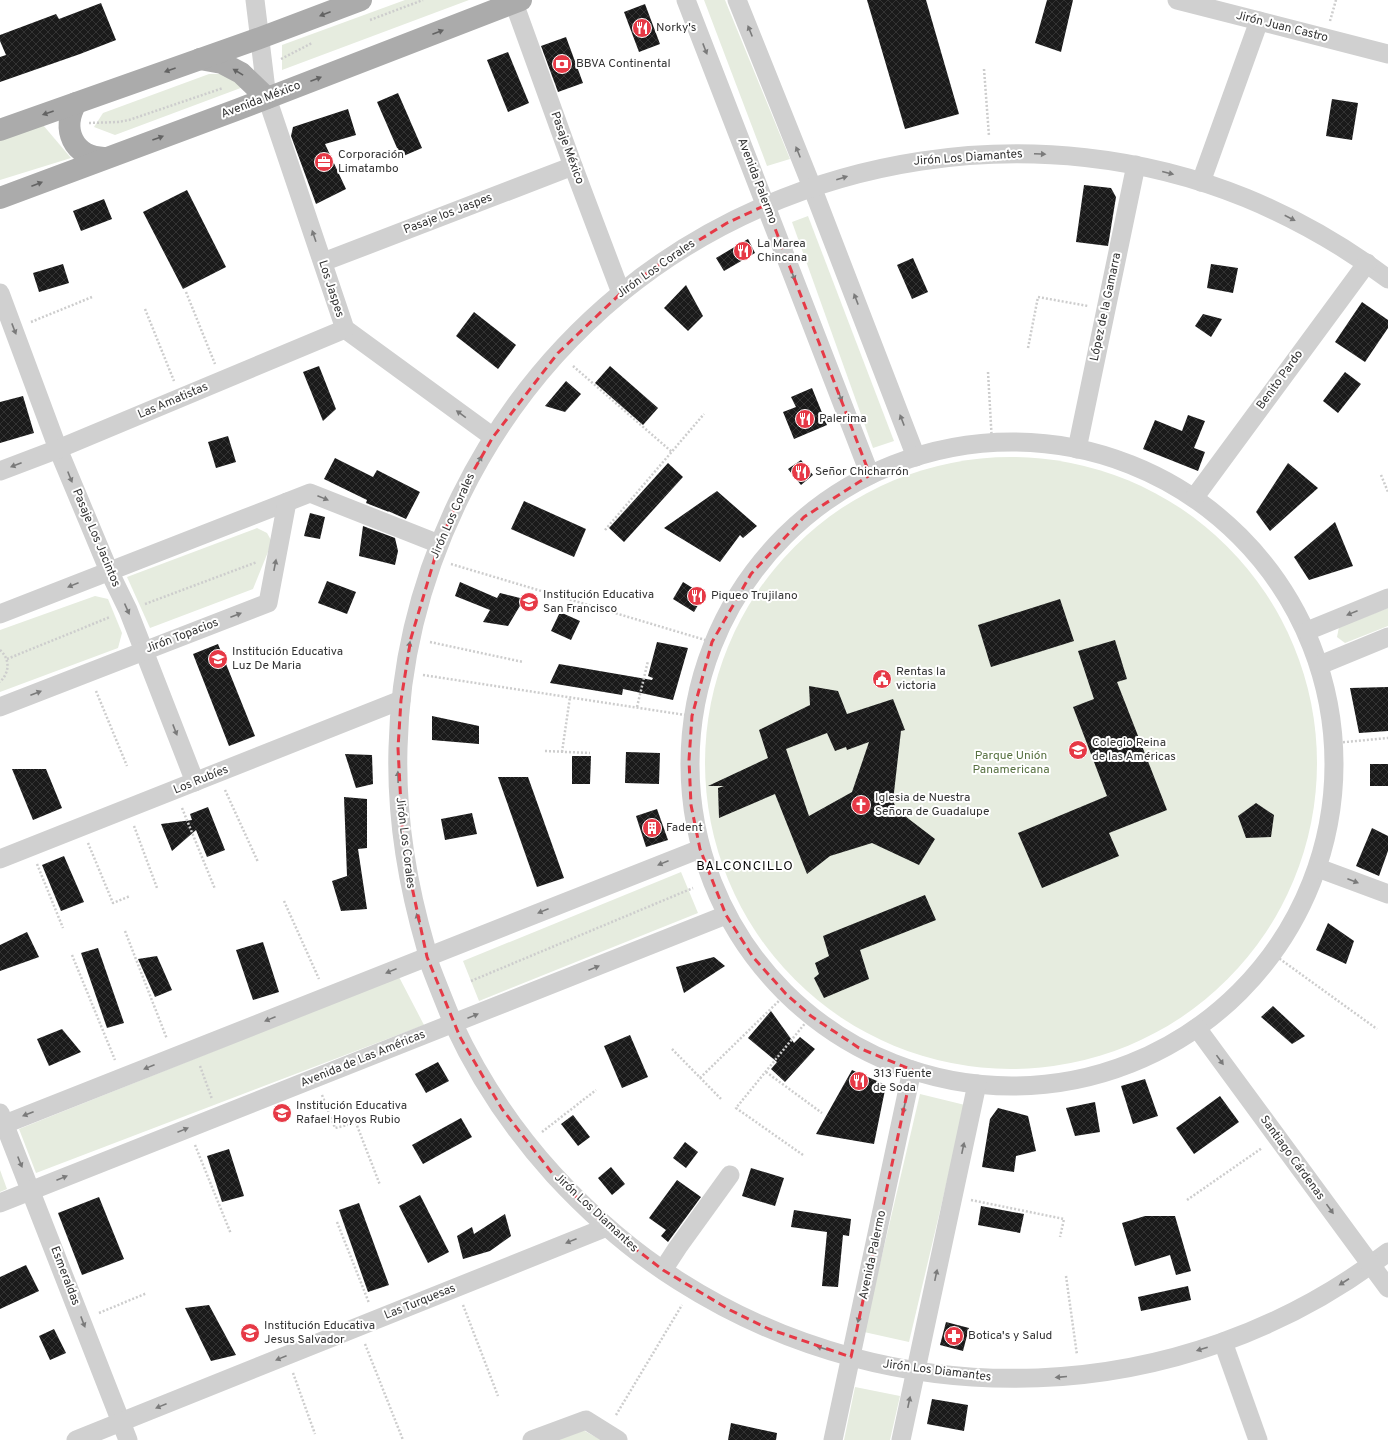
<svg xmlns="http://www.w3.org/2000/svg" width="1388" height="1440" font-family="Overpass,sans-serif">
	<defs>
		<pattern id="building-cross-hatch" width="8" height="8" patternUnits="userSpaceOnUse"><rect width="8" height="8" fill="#1a1a1a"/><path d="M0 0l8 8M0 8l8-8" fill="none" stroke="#333"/></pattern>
	</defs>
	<rect width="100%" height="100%" fill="#fff"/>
	<g fill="#e6ecdf">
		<polygon points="405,0 469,0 282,70 282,45"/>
		<polygon points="704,0 725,0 790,159 767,166"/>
		<polygon points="209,74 227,74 246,86 115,135 94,127 103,113"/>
		<polygon points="43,125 71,158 0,180 0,140"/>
		<polygon points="808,216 894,441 873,448 792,222"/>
		<circle cx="1011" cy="763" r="306"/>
		<polygon points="257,528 267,533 272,542 253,589 150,628 127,577"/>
		<polygon points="95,596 108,599 122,633 118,648 0,692 0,630"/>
		<polygon points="1388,608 1388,626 1345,643 1337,637 1339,627"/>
		<polygon points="681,872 698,913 479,1001 463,961"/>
		<polygon points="399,977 424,1025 36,1173 19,1129"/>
		<polygon points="920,1094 965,1105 909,1342 864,1332"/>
		<polygon points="0,1170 7,1189 0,1192"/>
		<polygon points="855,1387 900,1396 890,1440 844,1440"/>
		<polygon points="583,1430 601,1440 557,1440"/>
	</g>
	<g fill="url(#building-cross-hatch)" fill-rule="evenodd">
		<polygon points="867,0 926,0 959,114 905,129"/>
		<polygon points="1047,0 1073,0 1061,52 1035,43"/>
		<polygon points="101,3 116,40 80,54 0,82 0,57 6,55 0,41 0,35 56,14 59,19"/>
		<polygon points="645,4 660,44 639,52 624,12"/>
		<polygon points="566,37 583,83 558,92 541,46"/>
		<polygon points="508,52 529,103 508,112 487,60"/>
		<polygon points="398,93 422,148 401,157 377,102"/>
		<polygon points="1332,99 1358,103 1352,140 1326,136"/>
		<polygon points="348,109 356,135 325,144 346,189 316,204 291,136 293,127"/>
		<polygon points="1084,185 1111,188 1116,197 1108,246 1076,242"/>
		<polygon points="187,190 226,267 183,289 143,212"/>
		<polygon points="104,199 112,219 81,231 73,211"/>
		<polygon points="748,239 755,253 724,271 716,258"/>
		<polygon points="913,258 928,292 912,299 897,265"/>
		<polygon points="63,264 69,283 39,292 33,273"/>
		<polygon points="1211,264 1238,268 1233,293 1207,288"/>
		<polygon points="686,285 703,316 688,331 664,308"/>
		<polygon points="1362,302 1388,320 1388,328 1365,362 1335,342"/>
		<polygon points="474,312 516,345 498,369 456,336"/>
		<polygon points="1203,314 1222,319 1211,337 1195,326"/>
		<polygon points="319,366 336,409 323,421 303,372"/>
		<polygon points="610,366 658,408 643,425 595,383"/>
		<polygon points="1345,372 1361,384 1338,413 1323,401"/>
		<polygon points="566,381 581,394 565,412 545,406"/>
		<polygon points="812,388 827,425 794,439 783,412 796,407 791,397"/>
		<polygon points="23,396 34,433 0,443 0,402"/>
		<polygon points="1188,415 1205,421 1194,448 1205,452 1198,471 1143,449 1155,420 1182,431"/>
		<polygon points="228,436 236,462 216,468 208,442"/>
		<polygon points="335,458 373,477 377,470 420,492 406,519 388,511 389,512 366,503 367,500 324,479"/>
		<polygon points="801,460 813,475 801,485 788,469"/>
		<polygon points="668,463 683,477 624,542 609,528"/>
		<polygon points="1288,463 1318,488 1270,531 1256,512"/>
		<polygon points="717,491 757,526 743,538 740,535 720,562 664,528"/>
		<polygon points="524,501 586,529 574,557 511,529"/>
		<polygon points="310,513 325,517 320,539 304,536"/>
		<polygon points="1335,522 1353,566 1309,580 1294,557"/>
		<polygon points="363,526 395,538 398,551 395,565 359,556"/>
		<polygon points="327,581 356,592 347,614 318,603"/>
		<polygon points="460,582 497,598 500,593 524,599 508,626 483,622 490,610 455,596"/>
		<polygon points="683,582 704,595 694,612 673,599"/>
		<polygon points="1060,599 1074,641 991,667 978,625"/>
		<polygon points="560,612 580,621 571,640 551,631"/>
		<polygon points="1115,640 1127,679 1117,682 1167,810 1109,833 1119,856 1042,888 1018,833 1107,796 1073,707 1094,699 1078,651"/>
		<polygon points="657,642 688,648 673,700 623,689 622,695 550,683 559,664 652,680 653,678 648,676"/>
		<polygon points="218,644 255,736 229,746 193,654"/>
		<path d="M809,686L838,691L847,714L893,699L905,730L901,731L893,801L897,810L935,839L919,865L872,843L830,856L807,874L775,794L719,818L718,788L724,786H708L768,758L759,730L810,705ZM827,733L835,751L846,747L847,750L869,742L852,792L809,816L786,749Z"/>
		<polygon points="1388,687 1388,731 1359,733 1350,688"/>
		<polygon points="432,716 479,726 479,744 432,740"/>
		<polygon points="626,752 660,753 659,784 625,783"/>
		<polygon points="345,754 372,755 373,784 356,788"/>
		<polygon points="572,756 591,756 590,784 572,784"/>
		<rect x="1370" y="764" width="18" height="22"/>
		<polygon points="12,769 46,769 62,808 33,820"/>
		<polygon points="498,777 528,777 564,878 537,887"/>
		<polygon points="344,797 367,799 367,848 358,849 367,909 341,911 332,881 347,876"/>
		<polygon points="1256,803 1274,815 1271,837 1246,838 1238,816"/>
		<polygon points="208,807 225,850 207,857 196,830 172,851 161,824 192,820 190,814"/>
		<polygon points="657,809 668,840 646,847 636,816"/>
		<polygon points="472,813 477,834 445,840 441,819"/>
		<polygon points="1372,828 1388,836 1388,851 1379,876 1356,866"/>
		<polygon points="64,856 84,902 61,911 42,865"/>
		<polygon points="925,895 936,920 860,950 869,979 824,998 814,978 819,974 815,963 829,956 823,936"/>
		<polygon points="1328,923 1354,941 1346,964 1316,950"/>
		<polygon points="27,932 39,957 0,971 0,945"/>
		<polygon points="263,942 279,992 253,1000 236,950"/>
		<polygon points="98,948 124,1023 107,1028 81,953"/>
		<polygon points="157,956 172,990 155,997 138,959"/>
		<polygon points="714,957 725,966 684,993 676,967"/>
		<polygon points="1273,1006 1305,1036 1292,1044 1261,1017"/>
		<polygon points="771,1011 794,1043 800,1037 815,1049 785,1082 771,1069 777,1062 748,1038"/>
		<polygon points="62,1029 81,1052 49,1066 37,1039"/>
		<polygon points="630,1035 648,1077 622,1088 604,1046"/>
		<polygon points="438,1062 449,1081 426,1093 415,1074"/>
		<polygon points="852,1070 886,1085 874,1144 816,1134"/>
		<polygon points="1145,1079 1158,1116 1133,1124 1121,1086"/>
		<polygon points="1220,1096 1239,1122 1194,1154 1176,1128"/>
		<polygon points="1095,1102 1100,1132 1075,1136 1066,1108"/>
		<polygon points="998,1108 1028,1116 1036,1151 1016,1156 1014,1172 982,1167 990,1119"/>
		<polygon points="573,1115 590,1137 578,1146 561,1124"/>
		<polygon points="461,1118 472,1137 423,1164 412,1145"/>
		<polygon points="685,1142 698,1152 686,1168 673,1158"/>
		<polygon points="229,1149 244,1196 222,1202 207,1156"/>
		<polygon points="611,1167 625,1184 612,1195 598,1178"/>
		<polygon points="751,1168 784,1178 775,1206 742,1196"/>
		<polygon points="677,1180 701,1197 668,1242 661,1236 666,1230 649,1218"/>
		<polygon points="420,1195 449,1252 428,1263 399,1206"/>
		<polygon points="99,1197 124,1259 82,1275 58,1213"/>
		<polygon points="359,1203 389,1285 368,1292 339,1210"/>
		<polygon points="981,1206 1024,1214 1020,1233 978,1225"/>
		<polygon points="794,1210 851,1219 849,1236 843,1235 838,1287 822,1286 827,1232 791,1227"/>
		<polygon points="505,1214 511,1236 490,1251 463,1259 457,1236 472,1227 474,1234"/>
		<polygon points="1145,1216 1175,1216 1191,1271 1176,1275 1170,1255 1135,1266 1122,1223"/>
		<polygon points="26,1265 39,1291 0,1309 0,1277"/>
		<polygon points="1188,1286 1191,1300 1141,1311 1138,1297"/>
		<polygon points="209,1305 236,1355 211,1361 185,1308"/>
		<polygon points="946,1322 969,1328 963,1351 940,1345"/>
		<polygon points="54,1329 66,1353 50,1360 39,1336"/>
		<polygon points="932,1399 968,1405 964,1431 927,1424"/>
		<polygon points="731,1423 777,1433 776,1440 728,1440"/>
	</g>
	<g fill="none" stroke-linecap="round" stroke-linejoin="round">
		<g stroke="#cdcdcd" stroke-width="2.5" stroke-dasharray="2 2" stroke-linecap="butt">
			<polyline points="370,20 423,0"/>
			<polyline points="1330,21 1336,0"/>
			<polyline points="281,59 312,43"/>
			<polyline points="984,69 989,136"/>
			<polyline points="89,123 118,122 129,120 223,88"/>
			<polyline points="186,292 215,364"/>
			<polyline points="145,309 174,381"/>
			<polyline points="31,322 92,297"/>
			<polyline points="1028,348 1038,297 1088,306"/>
			<polyline points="573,366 672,452"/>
			<polyline points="988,372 992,443"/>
			<polyline points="1381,475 1388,492"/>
			<polyline points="605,530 704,414"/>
			<polyline points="451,564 712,642"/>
			<polyline points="145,604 257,562"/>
			<polyline points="430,642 523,662"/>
			<path d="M0,650C10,659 10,672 0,682"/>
			<polyline points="7,659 110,617"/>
			<polyline points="423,675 692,716"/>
			<polyline points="96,691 127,766"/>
			<polyline points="637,707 648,661"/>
			<polyline points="1335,743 1388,738"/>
			<polyline points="545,751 590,753"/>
			<polyline points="562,752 570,697"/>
			<polyline points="225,790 258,862"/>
			<polyline points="182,808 215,889"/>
			<polyline points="134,826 157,888"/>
			<polyline points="88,843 113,903 130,896"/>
			<polyline points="37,864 63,928"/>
			<polyline points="284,901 319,979"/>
			<polyline points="125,931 167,1039"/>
			<polyline points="1273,954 1377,1029"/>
			<polyline points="72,955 115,1060"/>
			<polyline points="471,981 693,888"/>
			<polyline points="672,1049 722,1100"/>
			<polyline points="200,1066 212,1099"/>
			<polyline points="766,1072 822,1113"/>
			<polyline points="700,1078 786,994"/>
			<polyline points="322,1095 335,1128 356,1123 380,1185"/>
			<polyline points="542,1132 596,1090"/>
			<polyline points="195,1145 231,1234"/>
			<polyline points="803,1155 736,1108 811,1016"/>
			<polyline points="971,1200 1064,1219 1060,1237"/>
			<polyline points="1187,1200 1262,1148"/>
			<polyline points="337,1222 369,1303"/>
			<polyline points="1066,1276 1077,1355"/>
			<polyline points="463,1305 498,1396"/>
			<polyline points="99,1313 147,1293"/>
			<polyline points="365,1344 403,1440"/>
			<polyline points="293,1373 315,1434"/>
			<polyline points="616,1415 682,1305"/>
		</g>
		<g stroke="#d0d0d0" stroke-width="19">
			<polyline points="255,0 267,98 345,329 493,437"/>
			<polyline points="686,0 870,475"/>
			<polyline points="737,0 812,187 916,457"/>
			<polyline points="1177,0 1388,54"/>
			<polyline points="514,3 573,166 621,293"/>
			<polyline points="1201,182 1259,21"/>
			<polyline points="323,262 573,166"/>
			<path d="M1388,279C1344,246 1297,219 1246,198C1040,114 793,152 621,293C486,404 402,573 398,748C396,816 407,883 426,948L427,957C435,979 444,1001 453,1023C478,1077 513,1130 554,1175C591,1215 633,1252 679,1281C897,1420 1182,1410 1388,1252"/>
			<polyline points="0,293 58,449 109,571 128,610 195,782"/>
			<circle cx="1012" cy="764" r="322"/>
			<polyline points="1077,449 1136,165"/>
			<polyline points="0,471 58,449 345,329"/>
			<polyline points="1194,498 1367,263"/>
			<polyline points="0,614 310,493 439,544"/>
			<polyline points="1307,631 1388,598"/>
			<polyline points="1320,665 1388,637"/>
			<polyline points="0,707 268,603 287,502"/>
			<polyline points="0,859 401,700"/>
			<polyline points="1318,868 1388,894"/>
			<polyline points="1197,1028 1388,1288"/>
			<polyline points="0,1113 128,1440"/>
			<polyline points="0,1126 700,849"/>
			<polyline points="0,1203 726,915"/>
			<polyline points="663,1270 678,1247 730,1175"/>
			<polyline points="1223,1342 1258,1440"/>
			<polyline points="76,1440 607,1227"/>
			<polyline points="532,1440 586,1420 618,1440"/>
			<polyline points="833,1440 912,1070"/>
			<polyline points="901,1440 977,1084"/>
		</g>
		<g stroke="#ababab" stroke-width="22">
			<polyline points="200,59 222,63 241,73 267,98"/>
			<path d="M76,103C61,129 73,157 104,158"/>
			<polyline points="0,130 260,38 361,0"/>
			<polyline points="0,198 239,109 521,0"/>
		</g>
	</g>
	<defs><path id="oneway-solid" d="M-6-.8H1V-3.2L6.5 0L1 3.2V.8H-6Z"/></defs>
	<g fill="#636363">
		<use href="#oneway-solid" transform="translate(325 14) rotate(159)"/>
		<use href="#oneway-solid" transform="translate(438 32) rotate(-21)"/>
		<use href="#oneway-solid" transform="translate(170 70) rotate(160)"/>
		<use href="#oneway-solid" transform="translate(238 72) rotate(-149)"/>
		<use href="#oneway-solid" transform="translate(316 79) rotate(-21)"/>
		<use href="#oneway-solid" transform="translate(48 113) rotate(161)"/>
		<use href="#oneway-solid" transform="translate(158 138) rotate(-20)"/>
		<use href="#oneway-solid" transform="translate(37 184) rotate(-21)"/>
	</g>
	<g fill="#7a7a7a">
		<use href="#oneway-solid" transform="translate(750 31) rotate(-112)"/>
		<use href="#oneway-solid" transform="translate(705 49) rotate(69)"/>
		<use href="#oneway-solid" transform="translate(798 152) rotate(-112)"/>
		<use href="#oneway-solid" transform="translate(1040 154) rotate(3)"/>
		<use href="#oneway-solid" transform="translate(1168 173) rotate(14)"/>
		<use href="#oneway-solid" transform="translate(842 178) rotate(-17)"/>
		<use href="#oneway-solid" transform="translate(1290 218) rotate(27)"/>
		<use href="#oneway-solid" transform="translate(314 236) rotate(-109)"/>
		<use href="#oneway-solid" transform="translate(793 275) rotate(69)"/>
		<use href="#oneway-solid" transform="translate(856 299) rotate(-111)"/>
		<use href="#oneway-solid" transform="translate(14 329) rotate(69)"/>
		<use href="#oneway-solid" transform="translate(840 396) rotate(69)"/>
		<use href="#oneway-solid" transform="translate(461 414) rotate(-144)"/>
		<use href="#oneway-solid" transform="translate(902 420) rotate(-111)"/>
		<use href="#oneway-solid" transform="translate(479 461) rotate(-60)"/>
		<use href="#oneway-solid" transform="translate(16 465) rotate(159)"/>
		<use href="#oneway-solid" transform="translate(70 477) rotate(68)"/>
		<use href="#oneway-solid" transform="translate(323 498) rotate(22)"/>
		<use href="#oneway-solid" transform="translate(275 565) rotate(-79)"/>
		<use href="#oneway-solid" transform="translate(73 585) rotate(158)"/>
		<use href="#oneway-solid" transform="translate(127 609) rotate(66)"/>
		<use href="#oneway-solid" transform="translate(1352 613) rotate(158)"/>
		<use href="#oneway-solid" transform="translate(236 615) rotate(-21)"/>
		<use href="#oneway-solid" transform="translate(409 647) rotate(-79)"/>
		<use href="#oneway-solid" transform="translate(36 693) rotate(-21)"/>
		<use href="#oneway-solid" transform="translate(175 730) rotate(69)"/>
		<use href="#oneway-solid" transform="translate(398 777) rotate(-91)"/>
		<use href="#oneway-solid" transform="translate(663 863) rotate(158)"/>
		<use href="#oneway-solid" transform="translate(1353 881) rotate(21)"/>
		<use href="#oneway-solid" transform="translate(543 911) rotate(158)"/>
		<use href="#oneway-solid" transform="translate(418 919) rotate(-105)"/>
		<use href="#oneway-solid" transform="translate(594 968) rotate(-22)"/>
		<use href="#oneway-solid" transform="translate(391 971) rotate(158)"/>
		<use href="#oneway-solid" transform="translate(473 1016) rotate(-22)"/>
		<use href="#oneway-solid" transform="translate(270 1019) rotate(158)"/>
		<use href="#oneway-solid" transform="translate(1220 1060) rotate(54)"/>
		<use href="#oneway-solid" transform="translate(149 1067) rotate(158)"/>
		<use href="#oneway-solid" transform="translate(904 1108) rotate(102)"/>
		<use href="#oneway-solid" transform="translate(28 1114) rotate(159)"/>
		<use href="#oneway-solid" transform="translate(183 1130) rotate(-22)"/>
		<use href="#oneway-solid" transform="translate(963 1148) rotate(-78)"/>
		<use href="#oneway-solid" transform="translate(20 1162) rotate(68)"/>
		<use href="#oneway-solid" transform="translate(62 1178) rotate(-22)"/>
		<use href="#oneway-solid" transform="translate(1330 1209) rotate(54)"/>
		<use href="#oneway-solid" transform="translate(571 1241) rotate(158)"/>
		<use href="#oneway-solid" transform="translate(936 1275) rotate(-78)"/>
		<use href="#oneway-solid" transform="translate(1344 1282) rotate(147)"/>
		<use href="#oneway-solid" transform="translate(859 1317) rotate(102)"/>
		<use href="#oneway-solid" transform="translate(83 1322) rotate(69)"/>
		<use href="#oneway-solid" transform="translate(822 1348) rotate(-163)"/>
		<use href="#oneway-solid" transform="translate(1202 1349) rotate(162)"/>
		<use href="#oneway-solid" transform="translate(281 1358) rotate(158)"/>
		<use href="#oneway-solid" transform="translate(1061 1377) rotate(175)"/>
		<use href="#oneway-solid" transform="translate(909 1402) rotate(-78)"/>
		<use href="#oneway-solid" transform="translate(161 1406) rotate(158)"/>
	</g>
	<path fill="none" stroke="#e63946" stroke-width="3" stroke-dasharray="8 5" stroke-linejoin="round" d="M766,205L870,475L804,517L751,574L712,642L692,716L689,760L691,805L700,849L726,915L753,957L786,994L811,1016L859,1048L912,1070L851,1357L769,1329L730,1310L663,1270L607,1227L552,1173L502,1109L460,1037L427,957L403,845L398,748L401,700L411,638L439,544L463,489L493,437L558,353L621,293L655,267L727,223Z"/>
	<defs>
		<g id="restaurant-disc" transform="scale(1)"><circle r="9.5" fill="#e63946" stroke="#fff"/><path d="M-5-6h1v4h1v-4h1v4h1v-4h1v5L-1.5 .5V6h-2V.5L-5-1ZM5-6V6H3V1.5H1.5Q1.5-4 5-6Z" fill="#fff"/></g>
		<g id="bank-disc" transform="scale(1)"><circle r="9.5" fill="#e63946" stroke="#fff"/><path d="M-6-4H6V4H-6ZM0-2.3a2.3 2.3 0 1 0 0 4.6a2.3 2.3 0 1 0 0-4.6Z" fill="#fff"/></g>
		<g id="office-disc" transform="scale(1)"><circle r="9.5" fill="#e63946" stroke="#fff"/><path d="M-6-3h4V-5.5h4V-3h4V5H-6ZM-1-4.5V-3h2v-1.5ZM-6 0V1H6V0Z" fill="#fff"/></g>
		<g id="school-disc" transform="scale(1)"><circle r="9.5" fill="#e63946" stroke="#fff"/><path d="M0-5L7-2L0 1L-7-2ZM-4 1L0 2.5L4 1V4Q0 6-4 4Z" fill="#fff"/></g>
		<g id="civic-disc" transform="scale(1)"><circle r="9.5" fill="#e63946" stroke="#fff"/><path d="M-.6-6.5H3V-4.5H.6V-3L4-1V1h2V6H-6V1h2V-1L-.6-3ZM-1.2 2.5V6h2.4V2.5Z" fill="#fff"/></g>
		<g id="church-disc" transform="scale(1)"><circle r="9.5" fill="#e63946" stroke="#fff"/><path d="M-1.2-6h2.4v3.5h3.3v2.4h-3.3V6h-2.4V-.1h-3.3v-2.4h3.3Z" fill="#fff"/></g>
		<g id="building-disc" transform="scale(1)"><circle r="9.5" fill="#e63946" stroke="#fff"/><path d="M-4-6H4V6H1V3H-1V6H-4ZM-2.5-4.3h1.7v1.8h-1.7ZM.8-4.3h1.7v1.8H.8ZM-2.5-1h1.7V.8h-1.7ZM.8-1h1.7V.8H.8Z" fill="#fff"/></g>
		<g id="pharmacy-disc" transform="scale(1)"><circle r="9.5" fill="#e63946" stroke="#fff"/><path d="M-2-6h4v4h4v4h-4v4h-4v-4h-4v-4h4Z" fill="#fff"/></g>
	</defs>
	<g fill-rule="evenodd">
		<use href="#restaurant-disc" x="642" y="28"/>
		<use href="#bank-disc" x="562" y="64"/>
		<use href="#office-disc" x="324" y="162"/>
		<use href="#restaurant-disc" x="743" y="251"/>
		<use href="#restaurant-disc" x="805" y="419"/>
		<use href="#restaurant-disc" x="801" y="472"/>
		<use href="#restaurant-disc" x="697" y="596"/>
		<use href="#school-disc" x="529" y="602"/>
		<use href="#school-disc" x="218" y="659"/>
		<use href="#civic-disc" x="882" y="679"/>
		<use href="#school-disc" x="1078" y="750"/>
		<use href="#church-disc" x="861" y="805"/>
		<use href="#building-disc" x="652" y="828"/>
		<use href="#restaurant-disc" x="859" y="1081"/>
		<use href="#school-disc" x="282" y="1113"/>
		<use href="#school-disc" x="250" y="1333"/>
		<use href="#pharmacy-disc" x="954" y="1336"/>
	</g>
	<g text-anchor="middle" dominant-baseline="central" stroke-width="4" stroke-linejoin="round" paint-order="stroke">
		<g font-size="12" fill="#333" stroke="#fff">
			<text transform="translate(1282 27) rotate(14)">Jirón Juan Castro</text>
			<text transform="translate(261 100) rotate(-21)">Avenida México</text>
			<text transform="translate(567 148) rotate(70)">Pasaje México</text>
			<text transform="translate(968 158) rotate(-4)">Jirón Los Diamantes</text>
			<text transform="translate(757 181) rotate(69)">Avenida Palermo</text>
			<text transform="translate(448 214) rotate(-21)">Pasaje los Jaspes</text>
			<text transform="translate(656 269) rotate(-35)">Jirón Los Corales</text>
			<text transform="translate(331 289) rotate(72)">Los Jaspes</text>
			<text transform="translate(1106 307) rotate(-78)">López de la Gamarra</text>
			<text transform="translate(1280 380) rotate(-54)">Benito Pardo</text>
			<text transform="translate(173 401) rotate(-23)">Las Amatistas</text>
			<text transform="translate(453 516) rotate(-66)">Jirón Los Corales</text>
			<text transform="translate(96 538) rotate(67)">Pasaje Los Jacintos</text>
			<text transform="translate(182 636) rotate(-21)">Jirón Topacios</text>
			<text transform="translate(201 780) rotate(-22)">Los Rubíes</text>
			<text transform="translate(405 843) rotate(83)">Jirón Los Corales</text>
			<text transform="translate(363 1059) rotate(-22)">Avenida de Las Américas</text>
			<text transform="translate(1292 1158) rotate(54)">Santiago Cárdenas</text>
			<text transform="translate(596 1213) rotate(43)">Jirón Los Diamantes</text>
			<text transform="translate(873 1255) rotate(-78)">Avenida Palermo</text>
			<text transform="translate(65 1276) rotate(69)">Esmeraldas</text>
			<text transform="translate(420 1302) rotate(-22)">Las Turquesas</text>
			<text transform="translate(937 1371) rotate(7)">Jirón Los Diamantes</text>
		</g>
		<g font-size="12" fill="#333" stroke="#fff" text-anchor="start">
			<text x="656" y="28">Norky's</text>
			<text x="576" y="64">BBVA Continental</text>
			<text x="338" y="155">Corporación<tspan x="338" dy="14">Limatambo</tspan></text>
			<text x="757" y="244">La Marea<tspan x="757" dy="14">Chincana</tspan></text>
			<text x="819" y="419">Palerima</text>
			<text x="815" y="472">Señor Chicharrón</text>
			<text x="543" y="595">Institución Educativa<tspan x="543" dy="14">San Francisco</tspan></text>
			<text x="711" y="596">Piqueo Trujilano</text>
			<text x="232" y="652">Institución Educativa<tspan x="232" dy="14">Luz De Maria</tspan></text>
			<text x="896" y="672">Rentas la<tspan x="896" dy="14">victoria</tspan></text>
			<text x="1092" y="743">Colegio Reina<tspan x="1092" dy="14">de las Américas</tspan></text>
			<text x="875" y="798">Iglesia de Nuestra<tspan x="875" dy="14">Señora de Guadalupe</tspan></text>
			<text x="666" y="828">Fadent</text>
			<text x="873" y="1074">313 Fuente<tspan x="873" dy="14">de Soda</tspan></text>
			<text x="296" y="1106">Institución Educativa<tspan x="296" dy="14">Rafael Hoyos Rubio</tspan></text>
			<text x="264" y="1326">Institución Educativa<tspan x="264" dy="14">Jesus Salvador</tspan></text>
			<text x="968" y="1336">Botica's y Salud</text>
		</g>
		<g font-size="12" fill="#56703f" stroke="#fff">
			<text x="1011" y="756">Parque Unión<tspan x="1011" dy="14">Panamericana</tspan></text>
		</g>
		<g font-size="13" letter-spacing="1" fill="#000" stroke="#fff">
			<text x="745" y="867">BALCONCILLO</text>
		</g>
	</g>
</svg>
